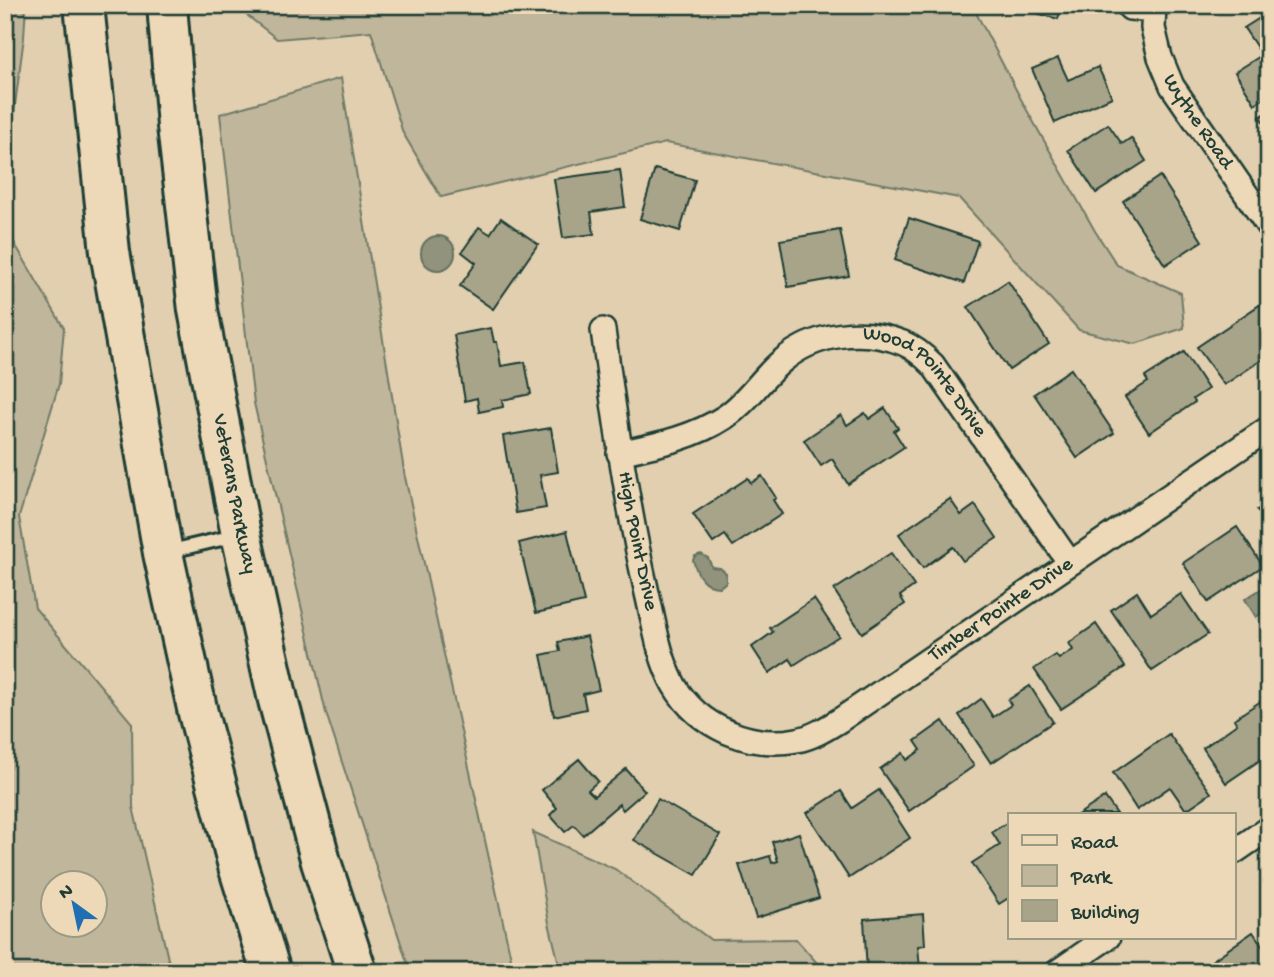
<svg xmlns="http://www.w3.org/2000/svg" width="1274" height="977" font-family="'Gochi Hand',sans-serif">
	<rect width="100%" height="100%" fill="#e1cfaf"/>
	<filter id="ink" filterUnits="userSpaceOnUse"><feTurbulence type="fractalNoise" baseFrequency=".0143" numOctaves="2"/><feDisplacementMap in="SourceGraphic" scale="14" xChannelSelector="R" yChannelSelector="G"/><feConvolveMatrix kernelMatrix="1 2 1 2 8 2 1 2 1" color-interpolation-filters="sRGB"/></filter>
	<g filter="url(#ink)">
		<g fill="#c0b69b" stroke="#707a68" stroke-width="2" fill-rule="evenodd">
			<polygon points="5,5 26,5 24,37 5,181"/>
			<polygon points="234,5 972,5 1024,105 1095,231 1117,265 1181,293 1184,328 1135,344 1079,330 959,198 666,143 441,197 403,133 371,31 277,39"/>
			<polygon points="341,78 405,477 514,972 412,972 408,965 326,713 254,403 220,114"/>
			<path d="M5,227L64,328L59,384L19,517L35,608L132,723L133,807L171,972H5ZM52,883H94V925H52Z"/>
			<polygon points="533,832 615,869 711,940 796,939 825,972 561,972 549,923"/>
		</g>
		<g fill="#91937d" stroke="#637160" stroke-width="2">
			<circle cx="438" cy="253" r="17"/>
			<path d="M701,554L708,558L712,567L720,568L726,573V582L720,587C703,587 697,574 693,560L695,556Z"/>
			<polygon points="1269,584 1269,608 1256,617 1245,599"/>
		</g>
		<g fill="#a8a48a" stroke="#1f3d34" stroke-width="2">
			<polygon points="1024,5 1062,5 1058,19 1022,9"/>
			<polygon points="1269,12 1269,95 1255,104 1235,72 1262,55 1244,28"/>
			<polygon points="1058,58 1068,80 1098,67 1112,97 1055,123 1032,69"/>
			<polygon points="1269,111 1269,130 1260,117"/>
			<polygon points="1108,124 1122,144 1131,138 1146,161 1096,193 1068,150"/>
			<polygon points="655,169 695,180 680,231 640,219"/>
			<polygon points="620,170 625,207 591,212 594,234 563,238 554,179"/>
			<polygon points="1160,176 1202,241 1165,265 1123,201"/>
			<polygon points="501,218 538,244 493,309 460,286 476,263 462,252 479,227 490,234"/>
			<polygon points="909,218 978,241 964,283 895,260"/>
			<polygon points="840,230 849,276 788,287 780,240"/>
			<polygon points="1008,281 1049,344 1009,370 968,307"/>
			<polygon points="1261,304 1269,316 1269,355 1224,385 1197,347"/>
			<polygon points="491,328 494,342 497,342 501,366 525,362 531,394 502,400 503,407 479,412 477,398 465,401 454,335"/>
			<polygon points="1184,352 1208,389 1193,399 1195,402 1149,433 1125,397 1148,382 1145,377"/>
			<polygon points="1071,369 1114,433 1077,458 1034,394"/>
			<polygon points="885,408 898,428 894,431 904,447 848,484 832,459 821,466 804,440 841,415 847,425 865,413 869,419"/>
			<polygon points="551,428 558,472 540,475 546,508 516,513 503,436"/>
			<polygon points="762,476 776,498 773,500 782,514 733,546 725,535 713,543 693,514 748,478 751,483"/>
			<polygon points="950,499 961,515 975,505 997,538 963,561 953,547 923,568 899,534"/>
			<polygon points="1269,502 1269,527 1257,510"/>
			<polygon points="1237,527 1263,566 1208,602 1183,563"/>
			<polygon points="567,531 584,602 536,613 519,543"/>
			<polygon points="891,553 914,586 900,596 905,604 862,633 834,590"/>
			<polygon points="1137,592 1151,614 1181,594 1208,634 1152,671 1111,610"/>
			<polygon points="814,599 839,636 794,665 790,659 769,673 752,647 773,632 770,628"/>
			<polygon points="1096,624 1125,667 1061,709 1034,669 1056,655 1059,659 1073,650 1069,643"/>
			<polygon points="587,636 599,690 583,694 586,709 554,716 541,655 560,651 558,642"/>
			<polygon points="1030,686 1053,722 991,763 959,715 981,699 993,717 1011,705 1008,700"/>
			<polygon points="1261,701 1269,712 1269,754 1226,783 1203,748 1237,724 1234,719"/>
			<polygon points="943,721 974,766 909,811 880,769 903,753 907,760 921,750 915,741"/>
			<polygon points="1169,734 1211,793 1186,810 1170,787 1137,810 1113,773"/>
			<polygon points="579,759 598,781 588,790 594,796 626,769 645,791 623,810 619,804 583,835 574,825 565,832 550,815 557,808 542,790"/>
			<polygon points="879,790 910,838 849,878 807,813 841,791 852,808"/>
			<polygon points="1105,797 1117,814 1079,814"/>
			<polygon points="658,799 720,835 696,875 634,840"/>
			<polygon points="1008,822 1010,824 1010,897 999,904 972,863 1000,845 992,832"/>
			<polygon points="799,833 819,898 756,918 739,865 770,856 772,863 778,861 772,842"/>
			<polygon points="1269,898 1269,913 1262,903"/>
			<polygon points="923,914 925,945 918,946 920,969 929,968 929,972 867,972 864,919"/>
			<polygon points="1253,932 1269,956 1269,972 1206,972 1203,967"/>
		</g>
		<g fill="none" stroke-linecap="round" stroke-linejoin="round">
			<g stroke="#1f3d34" stroke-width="18">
				<polyline id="lane" points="167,552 238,535"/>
			</g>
			<g stroke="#1f3d34" stroke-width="28">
				<g id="street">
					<path id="s1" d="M1154,5L1153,28L1160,57L1172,86L1269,227"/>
					<polyline points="1130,8 1154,10"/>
					<path id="s2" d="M603,330C615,419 627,506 647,593C654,623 659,658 674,685C698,727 750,749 797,740C813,737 827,728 840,720L1269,428"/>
					<path id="s3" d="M619,453C656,445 693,438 725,417C748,402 761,378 782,361C815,333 863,327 903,343C915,348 924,356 933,365L1070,563"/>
					<polyline points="1234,852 1269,828"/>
					<polyline points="1057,972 1108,937"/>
				</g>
			</g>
			<g stroke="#1f3d34" stroke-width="44">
				<g id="highway">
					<polyline points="84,5 110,252 163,553 198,713 238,866 271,972"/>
					<path id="s4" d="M167,5L177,126L198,310L241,534L278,700L321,862L357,972"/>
				</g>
			</g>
			<use href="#lane" stroke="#edd8b7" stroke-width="12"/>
			<use href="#street" stroke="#edd8b7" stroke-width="23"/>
			<use href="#highway" stroke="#edd8b7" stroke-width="38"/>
		</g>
	</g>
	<g text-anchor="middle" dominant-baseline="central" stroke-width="6" stroke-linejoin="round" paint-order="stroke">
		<g font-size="21" fill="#1f3d34" stroke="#edd8b7">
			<text stroke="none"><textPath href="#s1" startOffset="128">Wythe Road</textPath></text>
			<text stroke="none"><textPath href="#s3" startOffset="362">Wood Pointe Drive</textPath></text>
			<text stroke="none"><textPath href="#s4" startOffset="494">Veterans Parkway</textPath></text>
			<text stroke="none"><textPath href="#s2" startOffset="214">High Point Drive</textPath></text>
			<text stroke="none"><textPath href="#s2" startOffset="749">Timber Pointe Drive</textPath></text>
		</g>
	</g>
	<rect width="1274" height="977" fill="none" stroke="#edd8b7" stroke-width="28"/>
	<rect x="14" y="14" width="1246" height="949" fill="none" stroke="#1f3d34" stroke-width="2.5" filter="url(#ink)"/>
	<rect x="1008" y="813" width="228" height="126" fill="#edd8b7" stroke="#9b9a83" stroke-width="2"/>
	<rect x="1022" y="835" width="35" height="10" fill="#edd8b7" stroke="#9b9a83" stroke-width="2"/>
	<text x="1071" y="848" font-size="21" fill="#1f3d34">Road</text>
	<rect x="1022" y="865" width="35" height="21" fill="#c0b69b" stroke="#9b9a83" stroke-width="2"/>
	<text x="1071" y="883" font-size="21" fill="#1f3d34">Park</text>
	<rect x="1022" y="900" width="35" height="21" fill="#a8a48a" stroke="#9b9a83" stroke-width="2"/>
	<text x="1071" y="918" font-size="21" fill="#1f3d34">Building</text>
	<g transform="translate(74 904) rotate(327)"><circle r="33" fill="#edd8b7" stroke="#9b9a83" stroke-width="2"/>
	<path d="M0-5L12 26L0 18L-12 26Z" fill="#1f6fb2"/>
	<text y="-10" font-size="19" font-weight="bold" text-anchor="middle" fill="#1f3d34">N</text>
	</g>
</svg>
